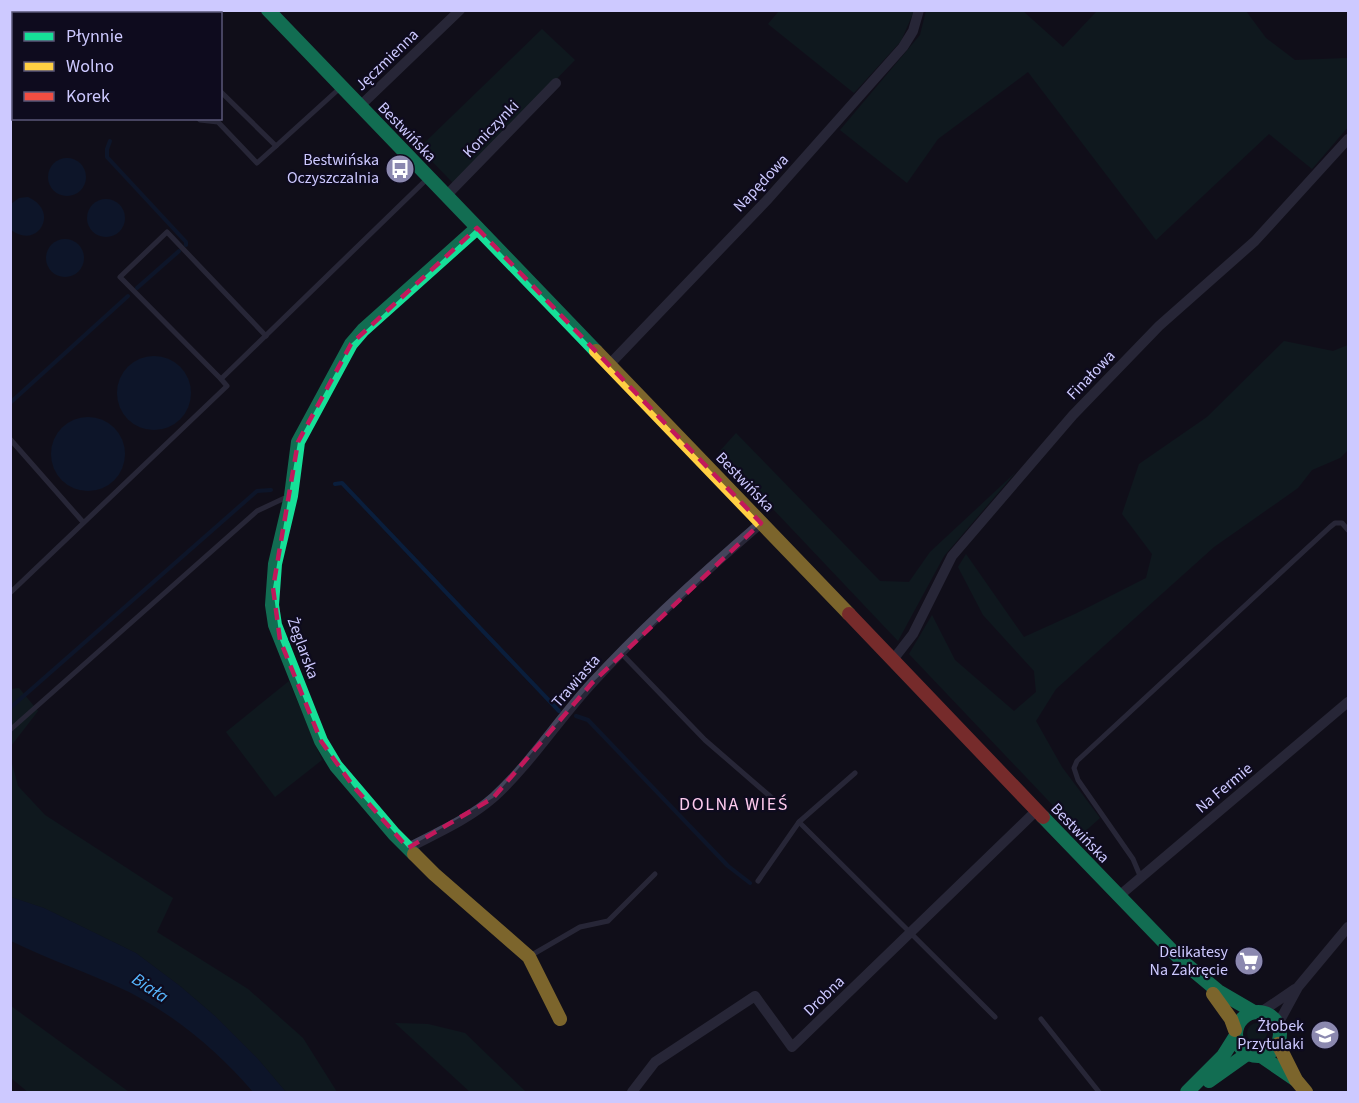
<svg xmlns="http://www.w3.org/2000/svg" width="1359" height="1103" font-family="'Source Sans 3',sans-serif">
	<rect width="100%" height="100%" fill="#110f1a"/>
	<g fill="#0e2525">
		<polygon points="779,11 914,11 901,41 854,93 768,24"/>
		<polygon points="926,11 1023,11 1063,47 1097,11 1246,11 1266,38 1295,60 1348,58 1348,127 1312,169 1269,134 1156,240 1028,72 938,139 907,183 840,130 920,35"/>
		<polygon points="542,29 575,60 454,184 419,148"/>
		<polygon points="1284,341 1333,351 1348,345 1348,450 1340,458 1312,470 1298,488 1214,547 1056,689 1036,721 1062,767 1100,818 1081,835 909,654 932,615 955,660 1014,711 1036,692 1034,671 983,615 958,567 966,554 1024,637 1077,613 1146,578 1152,554 1122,514 1139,464 1207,417"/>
		<polygon points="736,433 880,581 909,582 930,552 1016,472 944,556 898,641 719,452"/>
		<polygon points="289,681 322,760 275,797 226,732"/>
		<polygon points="19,688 38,711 11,746 11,689"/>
		<polygon points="10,756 18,786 45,815 173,898 157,932 248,989 303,1038 337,1092 286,1092 258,1059 215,1016 180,986 136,953 44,908 11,897"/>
		<polygon points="11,1006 129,1092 28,1092 11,1078"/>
		<circle cx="1257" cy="1033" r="10"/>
		<polygon points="395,1023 428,1024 465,1033 526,1092 470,1092"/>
	</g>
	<g fill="#0a1e3c">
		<circle cx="67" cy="177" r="19"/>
		<path d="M28,197C61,212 37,250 11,230V204L19,198Z"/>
		<circle cx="106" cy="218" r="19"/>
		<circle cx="65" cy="258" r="19"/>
		<circle cx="154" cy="393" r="37"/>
		<circle cx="88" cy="454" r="37"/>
		<path d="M11,897L44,908L136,953L180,986L215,1016L258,1059L286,1092H253C219,1052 176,1016 129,992C90,973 49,960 11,941Z"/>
	</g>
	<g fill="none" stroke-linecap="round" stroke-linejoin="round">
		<g stroke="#0a1e3c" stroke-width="4">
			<polyline points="110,141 107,149 107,157 186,242 186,245"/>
			<polyline points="137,288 179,251"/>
			<polyline points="10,403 128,296"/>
			<polyline points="335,484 342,483 559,711"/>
			<polyline points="10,708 257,491 271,490"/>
			<polyline points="576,716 588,720 728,866 750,883"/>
		</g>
		<g stroke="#44445b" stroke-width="5">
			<polyline points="185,14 185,10"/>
			<polyline points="220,91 276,146 340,88"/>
			<polyline points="198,118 200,120 218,122 257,163 276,146"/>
			<polyline points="221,379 120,277 167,232 266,336"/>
			<polyline points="10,439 83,522"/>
			<polyline points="10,593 227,386 221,379 427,179"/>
			<polyline points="621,653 705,740 772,798"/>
			<polyline points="10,730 257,511 289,496"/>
			<polyline points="799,822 995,1017"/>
			<polyline points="1141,878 1133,859 1078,780 1074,768 1077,761 1330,527 1335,523 1342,523 1348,530"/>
			<polyline points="758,881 799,822 855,773"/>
			<polyline points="530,956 580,927 608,921 655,874"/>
			<polyline points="1041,1019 1099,1092"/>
		</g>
		<g stroke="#44445b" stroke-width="10">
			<polyline points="360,106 460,10"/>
			<polyline points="446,196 556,83"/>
			<polyline points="609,365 768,199 903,47 913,31 919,10"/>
			<polyline points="892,661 913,634 952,556 1073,415 1159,326 1255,241 1348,139"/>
			<path d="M408,848C437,833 469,819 494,797C531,763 558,720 592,683C644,626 703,573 761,523"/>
			<polyline points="1119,896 1348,702"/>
			<polyline points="1261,1012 1295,989"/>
			<polyline points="1278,1024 1298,987 1348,927"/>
			<polyline points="632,1092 655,1062 755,996 792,1047 1036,811"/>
		</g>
		<g stroke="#16e098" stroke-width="14">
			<polyline points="268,10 596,351"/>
			<polyline points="1043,817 1182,961 1218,991 1254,1012"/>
			<polyline points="414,854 394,834 336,766 321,741 275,625 272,605 275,564 291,496 298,442 351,344 363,330 477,228"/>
			<circle cx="1258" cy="1034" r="22"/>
			<polyline points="1261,1056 1296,1080"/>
			<polyline points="1209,1081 1247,1054"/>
			<polyline points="1187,1092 1223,1056 1235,1037"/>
		</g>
		<g stroke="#ffcf43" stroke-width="14">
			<polyline points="596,351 849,614"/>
			<polyline points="414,854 434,874 529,957 560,1019"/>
			<polyline points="1213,994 1231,1019 1235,1030"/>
			<polyline points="1278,1044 1296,1080 1306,1092"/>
		</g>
		<polyline stroke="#f24e42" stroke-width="14" points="849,614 1043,817"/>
	</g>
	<path d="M0 0H1359V1103H0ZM477,228L761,523L592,683L493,798L408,848L353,786L321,741L280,640L273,588L298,442L351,344Z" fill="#110f1a" fill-opacity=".55" fill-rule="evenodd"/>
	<path fill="none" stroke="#c2185b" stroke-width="4.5" stroke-dasharray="12 8" stroke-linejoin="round" d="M477,228L761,523L592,683L493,798L408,848L353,786L321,741L280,640L273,588L298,442L351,344Z"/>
	<defs>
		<g id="bus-disc" transform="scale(1.5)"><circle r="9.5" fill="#8b88af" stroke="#0e0b1e"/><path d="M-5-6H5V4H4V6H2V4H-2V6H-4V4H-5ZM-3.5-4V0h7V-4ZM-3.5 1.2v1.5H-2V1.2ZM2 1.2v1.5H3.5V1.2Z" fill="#fff"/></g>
		<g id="supermarket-disc" transform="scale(1.5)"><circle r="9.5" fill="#8b88af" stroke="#0e0b1e"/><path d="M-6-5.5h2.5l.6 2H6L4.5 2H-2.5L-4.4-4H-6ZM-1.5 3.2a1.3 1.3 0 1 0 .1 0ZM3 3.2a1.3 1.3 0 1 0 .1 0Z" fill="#fff"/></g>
		<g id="school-disc" transform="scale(1.5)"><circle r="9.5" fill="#8b88af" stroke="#0e0b1e"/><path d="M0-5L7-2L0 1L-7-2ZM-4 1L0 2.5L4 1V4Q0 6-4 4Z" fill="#fff"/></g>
	</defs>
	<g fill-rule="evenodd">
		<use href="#bus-disc" x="400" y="169"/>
		<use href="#supermarket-disc" x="1249" y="961"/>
		<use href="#school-disc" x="1325" y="1035"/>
	</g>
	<g text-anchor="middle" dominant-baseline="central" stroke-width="4.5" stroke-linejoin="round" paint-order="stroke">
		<g font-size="16" fill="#cdc9ff" stroke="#0e0b1e">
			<text transform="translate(387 60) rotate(-44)">Jęczmienna</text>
			<text transform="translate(491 129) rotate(-46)">Koniczynki</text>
			<text transform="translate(407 132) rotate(46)">Bestwińska</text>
			<text transform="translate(761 183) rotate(-47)">Napędowa</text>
			<text transform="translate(1091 375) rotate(-46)">Finałowa</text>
			<text transform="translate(745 482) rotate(46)">Bestwińska</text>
			<text transform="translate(303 648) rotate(70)">Żeglarska</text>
			<text transform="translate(576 681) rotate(-49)">Trawiasta</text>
			<text transform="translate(1224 788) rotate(-40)">Na Fermie</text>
			<text transform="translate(1080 833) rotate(46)">Bestwińska</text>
			<text transform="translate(824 996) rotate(-44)">Drobna</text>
		</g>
		<g font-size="16" fill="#cdc9ff" stroke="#0e0b1e" text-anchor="end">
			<text x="379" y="160">Bestwińska<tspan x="379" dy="18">Oczyszczalnia</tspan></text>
			<text x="1228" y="952">Delikatesy<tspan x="1228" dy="18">Na Zakręcie</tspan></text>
			<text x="1304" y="1026">Żłobek<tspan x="1304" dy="18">Przytulaki</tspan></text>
		</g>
		<g font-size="18" letter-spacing="1.5" fill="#ffcbee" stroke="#0e0b1e">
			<text x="734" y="804">DOLNA WIEŚ</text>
		</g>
		<g font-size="18" font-style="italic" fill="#57b7ff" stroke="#0e0b1e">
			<text transform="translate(150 988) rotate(33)">Biała</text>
		</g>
	</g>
	<rect width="1359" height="1103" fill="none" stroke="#cdc9ff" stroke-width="24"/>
	<rect x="12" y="12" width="210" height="108" fill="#0e0b1e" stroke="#5a5778" stroke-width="1.5"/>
	<rect x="24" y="32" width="30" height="9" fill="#16e098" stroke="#5a5778" stroke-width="1.5"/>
	<text x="66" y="42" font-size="18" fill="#cdc9ff">Płynnie</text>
	<rect x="24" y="62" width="30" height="9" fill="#ffcf43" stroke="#5a5778" stroke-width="1.5"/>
	<text x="66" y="72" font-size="18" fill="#cdc9ff">Wolno</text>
	<rect x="24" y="92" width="30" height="9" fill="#f24e42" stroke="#5a5778" stroke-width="1.5"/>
	<text x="66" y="102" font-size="18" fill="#cdc9ff">Korek</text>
</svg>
